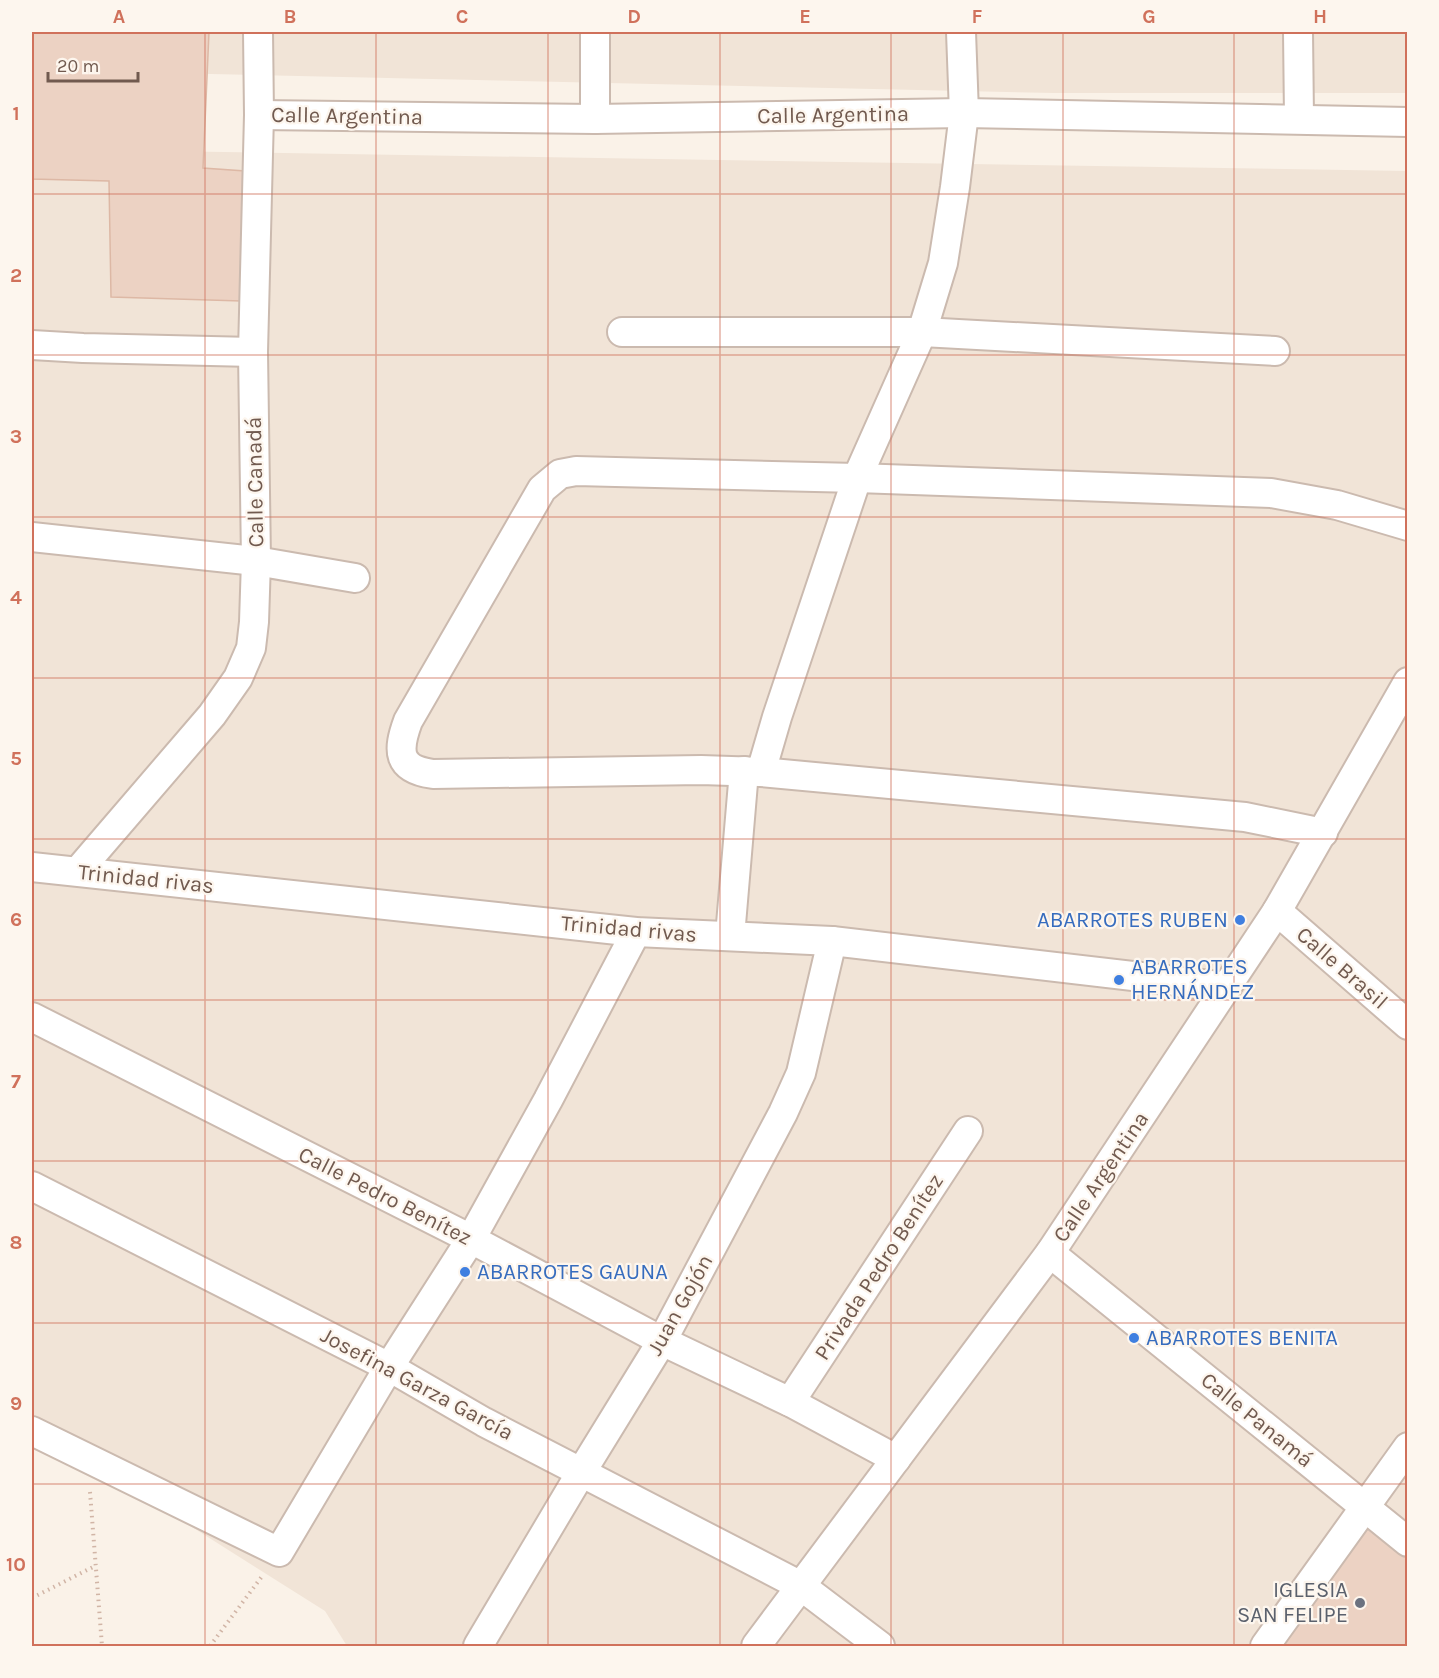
<svg xmlns="http://www.w3.org/2000/svg" width="1439" height="1678" font-family="Karla,sans-serif">
	<rect width="100%" height="100%" fill="#faf2e8"/>
	<g fill="#f1e4d7">
		<polygon points="32,32 1408,32 1407,93 1054,93 32,70"/>
		<polygon points="32,149 1407,171 1407,1646 347,1646 325,1611 32,1426"/>
	</g>
	<g fill="#ecd2c3" stroke="#ddb8a5" stroke-width="1.5">
		<polygon points="32,32 209,32 203,168 245,171 241,301 111,297 109,181 32,179"/>
		<polygon points="1369,1524 1408,1559 1408,1646 1282,1646"/>
	</g>
	<g fill="none" stroke-linecap="round" stroke-linejoin="round">
		<g stroke="#cbbaaf" stroke-width="32">
			<g id="street">
				<polyline points="1298,32 1299,118"/>
				<polyline points="259,115 595,119 964,113 1408,122"/>
				<polyline points="595,119 595,32"/>
				<polyline points="622,332 922,332 1275,351"/>
				<polyline points="32,345 83,348 253,352"/>
				<polyline points="32,537 256,561 355,578"/>
				<polyline points="761,772 777,717 857,478 922,332 943,263 955,187 964,113 961,32"/>
				<path d="M1323,833L1245,817L761,772L701,770L433,774C397,769 397,751 408,721L542,489L560,474L576,471L857,478L1271,493L1337,505L1408,526"/>
				<polyline points="32,867 636,932 832,941 1227,987"/>
				<polyline points="78,871 212,715 238,678 251,648 254,622 256,561 253,352 259,115 258,32"/>
				<polyline points="1277,911 1408,1025"/>
				<polyline points="730,936 744,771"/>
				<polyline points="32,1017 471,1239 662,1341 790,1402 896,1459"/>
				<polyline points="32,1186 389,1367 484,1422 801,1586 880,1646"/>
				<polyline points="1050,1253 1408,1542"/>
				<polyline points="790,1402 968,1131"/>
				<polyline points="32,1431 279,1552 389,1367 471,1239 548,1100 636,932"/>
				<polyline points="478,1646 582,1471 662,1341 783,1113 801,1073 832,941"/>
				<polyline points="756,1646 1050,1253 1277,911 1408,682"/>
				<polyline points="1265,1646 1408,1447"/>
			</g>
		</g>
		<g stroke="#d1b5a6" stroke-width="4" stroke-dasharray="1.5 4.5" stroke-linecap="butt">
			<polyline points="90,1492 102,1646"/>
			<polyline points="32,1598 95,1566"/>
			<polyline points="210,1646 263,1575"/>
		</g>
		<use href="#street" stroke="#fff" stroke-width="28"/>
	</g>
	<path fill="none" stroke="#d0715b" stroke-width="1.5" stroke-opacity="0.55" d="M205,32V1646M376,32V1646M548,32V1646M720,32V1646M891,32V1646M1063,32V1646M1234,32V1646M32,194H1408M32,355H1408M32,517H1408M32,678H1408M32,839H1408M32,1000H1408M32,1161H1408M32,1323H1408M32,1484H1408"/>
	<g fill="#3f7fe0" stroke="#fdf6ee" stroke-width="2">
		<circle cx="1240" cy="920" r="6"/>
		<circle cx="1119" cy="980" r="6"/>
		<circle cx="465" cy="1272" r="6"/>
		<circle cx="1134" cy="1338" r="6"/>
	</g>
	<circle fill="#6b7280" stroke="#fdf6ee" stroke-width="2" cx="1360" cy="1603" r="6"/>
	<g text-anchor="middle" dominant-baseline="central" stroke-width="4.5" stroke-linejoin="round" paint-order="stroke">
		<g font-size="22" fill="#715a4f" stroke="#fdf6ee">
			<text transform="translate(833 115) rotate(-1)">Calle Argentina</text>
			<text transform="translate(347 116) rotate(1)">Calle Argentina</text>
			<text transform="translate(255 482) rotate(-91)">Calle Canadá</text>
			<text transform="translate(146 879) rotate(6)">Trinidad rivas</text>
			<text transform="translate(629 929) rotate(5)">Trinidad rivas</text>
			<text transform="translate(1342 968) rotate(41)">Calle Brasil</text>
			<text transform="translate(1101 1177) rotate(-56)">Calle Argentina</text>
			<text transform="translate(385 1196) rotate(27)">Calle Pedro Benítez</text>
			<text transform="translate(879 1267) rotate(-57)">Privada Pedro Benítez</text>
			<text transform="translate(680 1305) rotate(-61)">Juan Gojón</text>
			<text transform="translate(417 1384) rotate(28)">Josefina Garza García</text>
			<text transform="translate(1257 1420) rotate(39)">Calle Panamá</text>
		</g>
		<g font-size="22" fill="#366cbe" stroke="#fdf6ee" text-anchor="start">
			<text x="1228" y="920" text-anchor="end">ABARROTES RUBEN</text>
			<text x="1131" y="967">ABARROTES<tspan x="1131" dy="25">HERNÁNDEZ</tspan></text>
			<text x="477" y="1272">ABARROTES GAUNA</text>
			<text x="1146" y="1338">ABARROTES BENITA</text>
		</g>
		<g font-size="22" fill="#5b616d" stroke="#fdf6ee" text-anchor="end">
			<text x="1348" y="1590">IGLESIA<tspan x="1348" dy="25">SAN FELIPE</tspan></text>
		</g>
	</g>
	<rect width="1439" height="1678" fill="none" stroke="#fdf6ee" stroke-width="66"/>
	<path d="M48 72v9h90v-9" fill="none" stroke="#715a4f" stroke-width="3"/>
	<text x="57" y="72" font-size="18" fill="#715a4f" stroke="#fdf6ee" stroke-width="4.5" paint-order="stroke">20 m</text>
	<rect x="33" y="33" width="1373" height="1612" fill="none" stroke="#d0715b" stroke-width="2"/>
	<g font-size="20" text-anchor="middle" font-weight="bold" fill="#d0715b">
		<text x="119" y="23">A</text>
		<text x="290" y="23">B</text>
		<text x="462" y="23">C</text>
		<text x="634" y="23">D</text>
		<text x="805" y="23">E</text>
		<text x="977" y="23">F</text>
		<text x="1149" y="23">G</text>
		<text x="1320" y="23">H</text>
		<text x="16" y="120">1</text>
		<text x="16" y="282">2</text>
		<text x="16" y="443">3</text>
		<text x="16" y="604">4</text>
		<text x="16" y="765">5</text>
		<text x="16" y="926">6</text>
		<text x="16" y="1088">7</text>
		<text x="16" y="1249">8</text>
		<text x="16" y="1410">9</text>
		<text x="16" y="1571">10</text>
	</g>
</svg>
